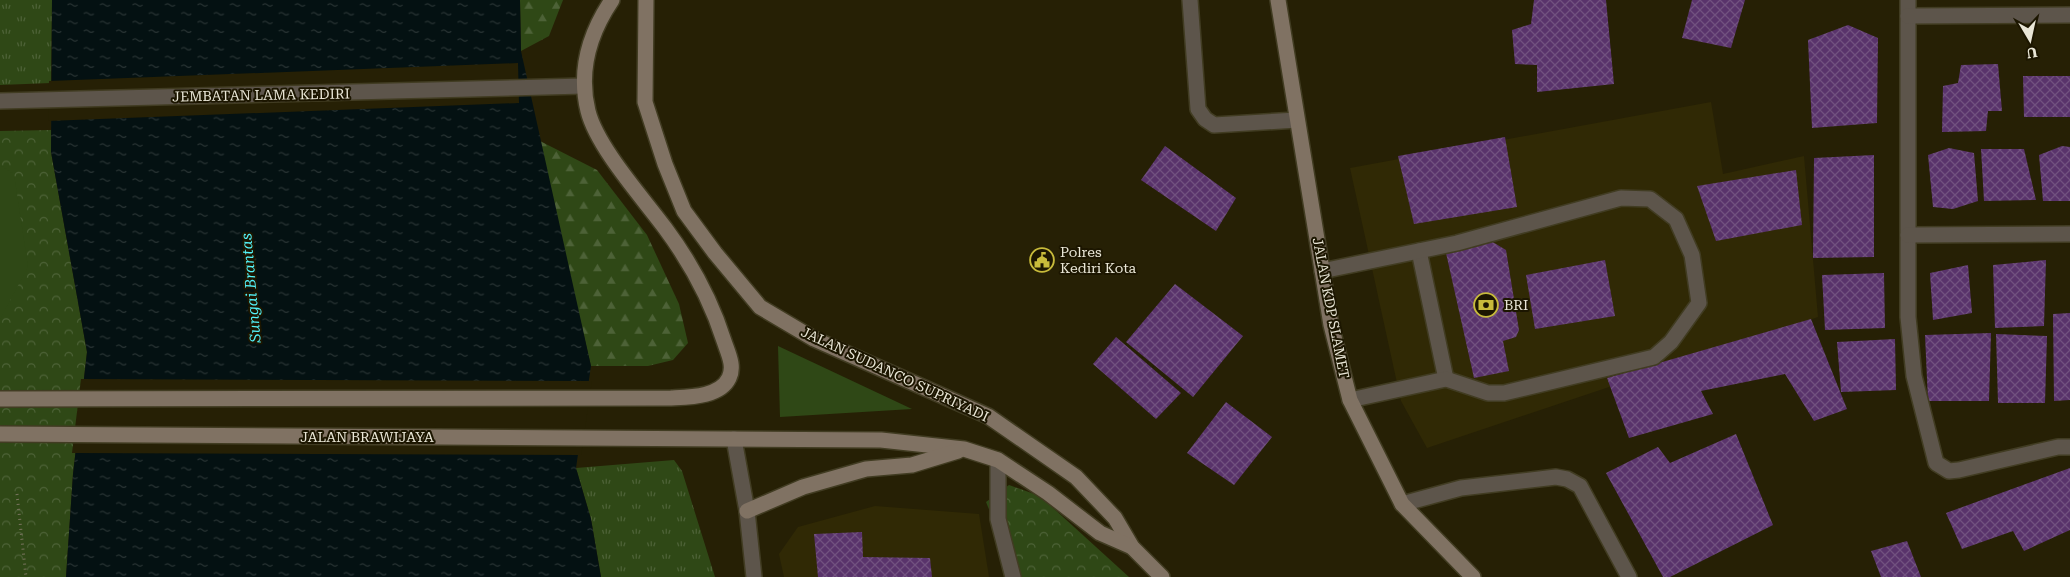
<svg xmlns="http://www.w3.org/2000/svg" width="2070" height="577" font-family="'Roboto Serif',serif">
	<defs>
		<pattern id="grass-tufts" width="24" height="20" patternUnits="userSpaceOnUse" patternTransform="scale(1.25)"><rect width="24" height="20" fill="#2f4816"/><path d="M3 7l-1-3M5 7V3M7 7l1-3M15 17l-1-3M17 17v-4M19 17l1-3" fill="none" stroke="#4d6237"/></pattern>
		<pattern id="forest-firs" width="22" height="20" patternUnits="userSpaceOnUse" patternTransform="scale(1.25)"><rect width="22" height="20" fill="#2f4816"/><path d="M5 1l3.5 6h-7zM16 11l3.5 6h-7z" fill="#4d6237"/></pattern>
		<pattern id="park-crowns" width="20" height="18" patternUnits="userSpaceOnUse" patternTransform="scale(1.25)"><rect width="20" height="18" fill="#2f4816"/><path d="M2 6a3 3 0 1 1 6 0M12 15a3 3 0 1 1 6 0" fill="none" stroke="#4d6237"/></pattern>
		<pattern id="water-ripples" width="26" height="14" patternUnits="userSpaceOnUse" patternTransform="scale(1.25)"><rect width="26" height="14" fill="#041112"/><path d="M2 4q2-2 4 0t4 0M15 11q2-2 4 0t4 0" fill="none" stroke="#293434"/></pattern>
		<pattern id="building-cross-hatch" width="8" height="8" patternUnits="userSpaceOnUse" patternTransform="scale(1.25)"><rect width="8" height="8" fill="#59336b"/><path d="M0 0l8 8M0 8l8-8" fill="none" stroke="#71517f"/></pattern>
	</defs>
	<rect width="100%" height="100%" fill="#262005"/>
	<g fill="#302905">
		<polygon points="1711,102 1723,174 1804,156 1818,317 1427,448 1401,401 1350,168"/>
		<polygon points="875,506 979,514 989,577 784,577 779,554 798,527"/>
	</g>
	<g fill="url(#grass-tufts)">
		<polygon points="0,0 52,0 51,83 0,85"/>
		<polygon points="674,460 682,471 715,577 601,577 591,519 576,468"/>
	</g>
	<g fill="url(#forest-firs)">
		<polygon points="520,0 563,0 549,36 521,51"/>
		<polygon points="538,140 597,170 647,235 679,304 688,343 673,360 648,366 591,366"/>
	</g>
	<g fill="url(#park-crowns)">
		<polygon points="51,130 51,152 87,352 73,474 66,577 0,577 0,131"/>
		<polygon points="1009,485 1040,496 1129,577 1020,577 1013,568 986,502"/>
	</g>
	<g fill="#2f4816">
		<polygon points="0,165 14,174 28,267 0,319"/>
		<polygon points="778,346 912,409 780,417"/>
	</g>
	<polygon fill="url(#water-ripples)" points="52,0 520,0 521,51 591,366 576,468 591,519 601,577 66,577 73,474 87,352 51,152"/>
	<g fill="#262005">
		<polygon points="518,63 519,103 48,121 49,81"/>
		<polygon points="81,379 592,381 581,455 72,453"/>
	</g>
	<g fill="url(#building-cross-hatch)">
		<polygon points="1534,0 1606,0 1614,84 1537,92 1537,65 1515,64 1512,30 1531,24"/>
		<polygon points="1692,0 1745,0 1731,48 1682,38"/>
		<polygon points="1848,25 1878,38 1877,123 1812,128 1808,40"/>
		<polygon points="1998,64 2002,111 1988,111 1986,131 1942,132 1943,86 1958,83 1961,65"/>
		<polygon points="2023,76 2070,76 2070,117 2024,117"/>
		<polygon points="1505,137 1517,207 1414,224 1398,156"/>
		<polygon points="1165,146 1236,198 1216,231 1141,180"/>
		<polygon points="2062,146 2070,147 2070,201 2043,201 2039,155"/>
		<polygon points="1949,148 1974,153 1978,201 1953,209 1933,207 1928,155"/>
		<polygon points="1981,149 2024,149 2036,200 1984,201"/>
		<polygon points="1874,155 1874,257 1813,258 1814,158"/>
		<polygon points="1796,170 1802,225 1716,241 1697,186"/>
		<polygon points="1491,241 1506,250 1519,330 1516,337 1503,341 1509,371 1474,378 1446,253"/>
		<polygon points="1605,260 1615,316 1535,329 1526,275"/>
		<polygon points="2046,260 2044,326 1995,328 1993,265"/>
		<polygon points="1968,265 1972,313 1933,320 1930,273"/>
		<polygon points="1884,273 1885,328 1825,330 1822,275"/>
		<polygon points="1175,284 1243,336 1193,397 1126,342"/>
		<polygon points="2070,313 2070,400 2054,401 2053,314"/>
		<polygon points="1811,319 1847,409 1814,421 1785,374 1701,391 1713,414 1629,438 1607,378"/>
		<polygon points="1991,333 1989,401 1928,401 1925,335"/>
		<polygon points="1996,334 2047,336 2045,403 1998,403"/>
		<polygon points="1116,337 1181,393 1156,419 1093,364"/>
		<polygon points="1895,339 1896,390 1841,392 1837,342"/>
		<polygon points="1226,402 1272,437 1234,485 1187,453"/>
		<polygon points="1736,434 1773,525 1670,577 1663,577 1606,473 1658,447 1670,463"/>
		<polygon points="2070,468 2070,530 2024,551 2013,531 1962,549 1946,513"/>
		<polygon points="862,532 863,557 930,558 932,577 818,577 814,534"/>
		<polygon points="1907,541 1921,577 1881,577 1871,551"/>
	</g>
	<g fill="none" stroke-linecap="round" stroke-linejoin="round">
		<g stroke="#413c22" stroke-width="18">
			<g id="lane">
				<polyline points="1190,0 1198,109 1205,119 1214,125 1297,120"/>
				<polyline points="1402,504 1461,488 1556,477 1567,479 1580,486 1629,577"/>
			</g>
		</g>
		<g stroke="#413c22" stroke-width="18">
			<g id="street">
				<polyline points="1908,0 1908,317 1914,376 1936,463 1949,471 1959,470 2058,447 2070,447"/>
				<polyline points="1908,16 2070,15"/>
				<polyline points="0,101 583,86"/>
				<polyline points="1908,235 2070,234"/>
				<polyline points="1419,251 1446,379"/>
				<polyline points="1322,271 1457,243 1621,198 1650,199 1676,219 1692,255 1699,303 1671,342 1654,357 1504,393 1488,393 1446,379 1350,400"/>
				<polyline points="734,439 747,511 754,577"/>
				<polyline points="998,460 998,519 1013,577"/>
			</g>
		</g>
		<g stroke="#413c22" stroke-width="18">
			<g id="secondary">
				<polyline points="646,0 645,102 665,164 684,211 715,253 760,307 814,339 988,416 1076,477 1115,518 1132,547 1162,577"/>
				<polyline points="1278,0 1331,325 1350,400 1402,504 1473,577"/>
				<path d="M0,399L671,398C689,397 720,397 729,378C735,366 728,353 724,341C711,300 691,263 665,228C642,197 597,147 588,111C578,70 589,34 612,0"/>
				<polyline points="0,434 881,440 964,449 998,460 1048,493 1100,533 1132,547"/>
				<polyline points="747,511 803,487 866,469 912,465 958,451"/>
			</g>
		</g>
		<polyline stroke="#79745e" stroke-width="3" stroke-dasharray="1 4" stroke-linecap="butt" points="17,494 26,577"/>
		<use href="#lane" stroke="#5d554b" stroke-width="15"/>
		<use href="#street" stroke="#5d554b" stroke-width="15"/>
		<use href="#secondary" stroke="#807263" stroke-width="15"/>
	</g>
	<defs>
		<g id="civic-ring" transform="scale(1.25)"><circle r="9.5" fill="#1c1600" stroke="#c8bb3b" stroke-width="1.5"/><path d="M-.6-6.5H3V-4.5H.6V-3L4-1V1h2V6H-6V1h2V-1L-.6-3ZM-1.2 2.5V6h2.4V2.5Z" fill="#c8bb3b"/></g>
		<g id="bank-ring" transform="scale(1.25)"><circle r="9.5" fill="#1c1600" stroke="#c8bb3b" stroke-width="1.5"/><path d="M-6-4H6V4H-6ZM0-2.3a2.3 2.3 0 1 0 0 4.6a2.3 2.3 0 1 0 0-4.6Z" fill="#c8bb3b"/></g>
	</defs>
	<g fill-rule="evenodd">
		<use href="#civic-ring" x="1042" y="260"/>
		<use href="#bank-ring" x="1486" y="305"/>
	</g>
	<g text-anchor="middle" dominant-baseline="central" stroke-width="4" stroke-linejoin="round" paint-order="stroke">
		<g font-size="14" fill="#e9e6d6" stroke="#1c1600">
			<text transform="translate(261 95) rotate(-1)">JEMBATAN LAMA KEDIRI</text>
			<text transform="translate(1331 308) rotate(79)">JALAN KDP SLAMET</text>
			<text transform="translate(895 374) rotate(25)">JALAN SUDANCO SUPRIYADI</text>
			<text x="367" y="437">JALAN BRAWIJAYA</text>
		</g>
		<g font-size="14" fill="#e9e6d6" stroke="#1c1600" text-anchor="start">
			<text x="1060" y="252">Polres<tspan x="1060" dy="16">Kediri Kota</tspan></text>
			<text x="1504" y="305">BRI</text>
		</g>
		<g font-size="15" font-style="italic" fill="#53f3f9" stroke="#1c1600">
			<text transform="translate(251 288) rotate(-95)">Sungai Brantas</text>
		</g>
	</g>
	<g transform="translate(2030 40) rotate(171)" stroke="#1c1600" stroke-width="4" paint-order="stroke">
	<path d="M0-4L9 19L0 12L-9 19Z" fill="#e9e6d6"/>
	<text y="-8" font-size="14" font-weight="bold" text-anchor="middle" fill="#e9e6d6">U</text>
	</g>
</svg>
